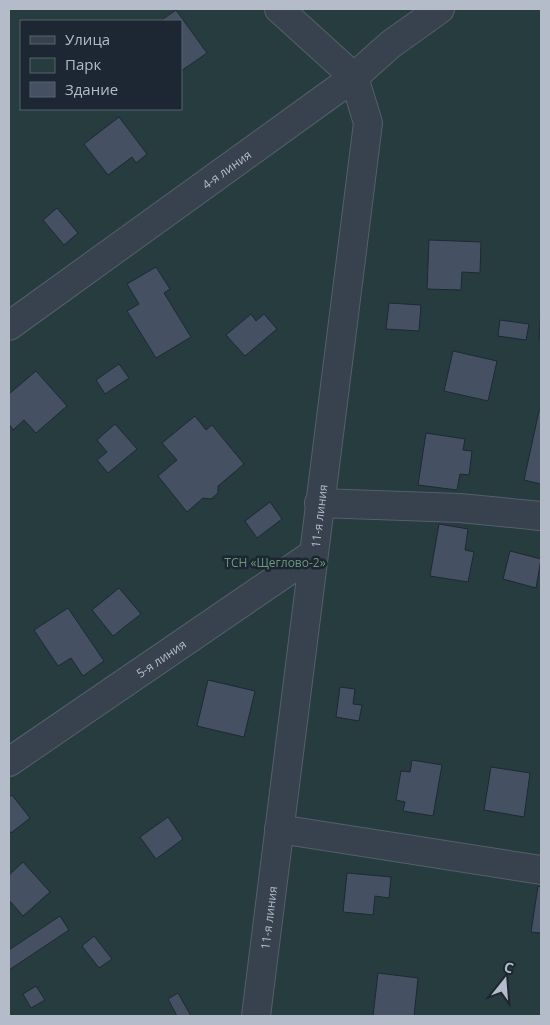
<svg xmlns="http://www.w3.org/2000/svg" width="550" height="1025" font-family="'Open Sans',sans-serif">
	<rect width="100%" height="100%" fill="#242f3e"/>
	<path fill="#263c3f" fill-rule="evenodd" d="M9,9H541V1016H9ZM21,21H181V109H21Z"/>
	<g fill="#455162" stroke="#1f2835">
		<polygon points="176,10 207,53 181,71 181,21 160,21"/>
		<polygon points="119,117 147,154 136,163 132,157 108,175 84,144"/>
		<polygon points="57,208 78,233 64,245 43,220"/>
		<polygon points="429,240 481,242 480,273 462,272 461,290 427,289"/>
		<polygon points="156,267 170,289 164,293 191,337 156,358 127,311 139,304 127,284"/>
		<polygon points="389,303 421,305 419,331 386,329"/>
		<polygon points="541,307 541,341 539,341"/>
		<polygon points="251,314 256,321 264,314 277,329 245,356 226,335"/>
		<polygon points="500,320 529,324 526,340 498,336"/>
		<polygon points="453,351 497,361 488,401 444,391"/>
		<polygon points="119,364 129,378 105,394 96,380"/>
		<polygon points="36,371 67,406 36,433 24,420 13,430 9,424 9,394"/>
		<polygon points="539,411 541,411 541,484 524,480"/>
		<polygon points="195,416 206,430 212,425 244,464 218,486 218,493 211,499 203,498 187,512 158,476 177,460 162,443"/>
		<polygon points="115,424 137,449 108,473 97,460 107,452 97,440"/>
		<polygon points="426,433 465,439 463,450 472,451 469,475 460,474 457,490 418,485"/>
		<polygon points="270,502 282,519 257,538 245,521"/>
		<polygon points="439,524 468,529 465,550 474,552 468,582 430,576"/>
		<polygon points="510,551 541,559 536,588 503,579"/>
		<polygon points="119,588 141,614 113,636 92,610"/>
		<polygon points="68,608 104,661 83,676 71,658 58,666 34,630"/>
		<polygon points="208,680 255,691 244,737 197,726"/>
		<polygon points="340,687 355,689 353,704 362,705 359,721 336,717"/>
		<polygon points="412,760 442,765 433,816 403,811 405,802 396,800 401,771 410,772"/>
		<polygon points="491,767 530,773 524,817 484,810"/>
		<polygon points="12,795 30,818 11,833 9,830 9,797"/>
		<polygon points="168,817 183,839 156,859 140,837"/>
		<polygon points="23,862 50,892 23,916 9,900 9,875"/>
		<polygon points="347,873 391,877 389,898 375,896 373,915 343,912"/>
		<polygon points="538,886 541,887 541,933 531,932"/>
		<polygon points="60,916 69,930 9,970 9,950"/>
		<polygon points="94,936 112,959 99,968 82,946"/>
		<polygon points="378,973 418,978 414,1016 373,1016"/>
		<polygon points="36,986 45,1000 31,1008 23,994"/>
		<polygon points="178,993 191,1016 177,1016 168,999"/>
	</g>
	<g fill="none" stroke-linecap="round" stroke-linejoin="round">
		<g stroke="#565f6c" stroke-width="30">
			<g id="minor">
				<polyline points="279,9 354,77"/>
				<path id="s1" d="M9,326L354,77L391,44L440,9"/>
				<polyline points="319,503 460,508 541,516"/>
				<path id="s2" d="M9,762L313,554"/>
				<polyline points="279,829 541,870"/>
				<path id="s3" d="M256,1016L368,123L354,77"/>
			</g>
		</g>
		<use href="#minor" stroke="#38414e" stroke-width="28"/>
	</g>
	<g text-anchor="middle" dominant-baseline="central" stroke-width="5" stroke-linejoin="round" paint-order="stroke">
		<g font-size="12" fill="#b4bcc9" stroke="#1d2633">
			<text stroke="none"><textPath href="#s1" startOffset="268">4-я линия</textPath></text>
			<text stroke="none"><textPath href="#s3" startOffset="504">11-я линия</textPath></text>
			<text stroke="none"><textPath href="#s2" startOffset="184">5-я линия</textPath></text>
			<text stroke="none"><textPath href="#s3" startOffset="99">11-я линия</textPath></text>
		</g>
		<g font-size="12" fill="#6b9a76" stroke="#1d2633">
			<text x="275" y="562">ТСН «Щеглово-2»</text>
		</g>
	</g>
	<rect width="550" height="1025" fill="none" stroke="#b4bcc9" stroke-width="20"/>
	<rect x="20" y="20" width="162" height="90" fill="#1d2633" stroke="#59626f"/>
	<rect x="30" y="36" width="25" height="8" fill="#38414e" stroke="#59626f"/>
	<text x="65" y="45" font-size="15" fill="#b4bcc9">Улица</text>
	<rect x="30" y="58" width="25" height="15" fill="#263c3f" stroke="#59626f"/>
	<text x="65" y="70" font-size="15" fill="#b4bcc9">Парк</text>
	<rect x="30" y="82" width="25" height="15" fill="#455162" stroke="#59626f"/>
	<text x="65" y="95" font-size="15" fill="#b4bcc9">Здание</text>
	<g transform="translate(505 980) rotate(17)" stroke="#1d2633" stroke-width="4" paint-order="stroke">
	<path d="M0-4L9 19L0 12L-9 19Z" fill="#b4bcc9"/>
	<text y="-8" font-size="14" font-weight="bold" text-anchor="middle" fill="#b4bcc9">С</text>
	</g>
</svg>
